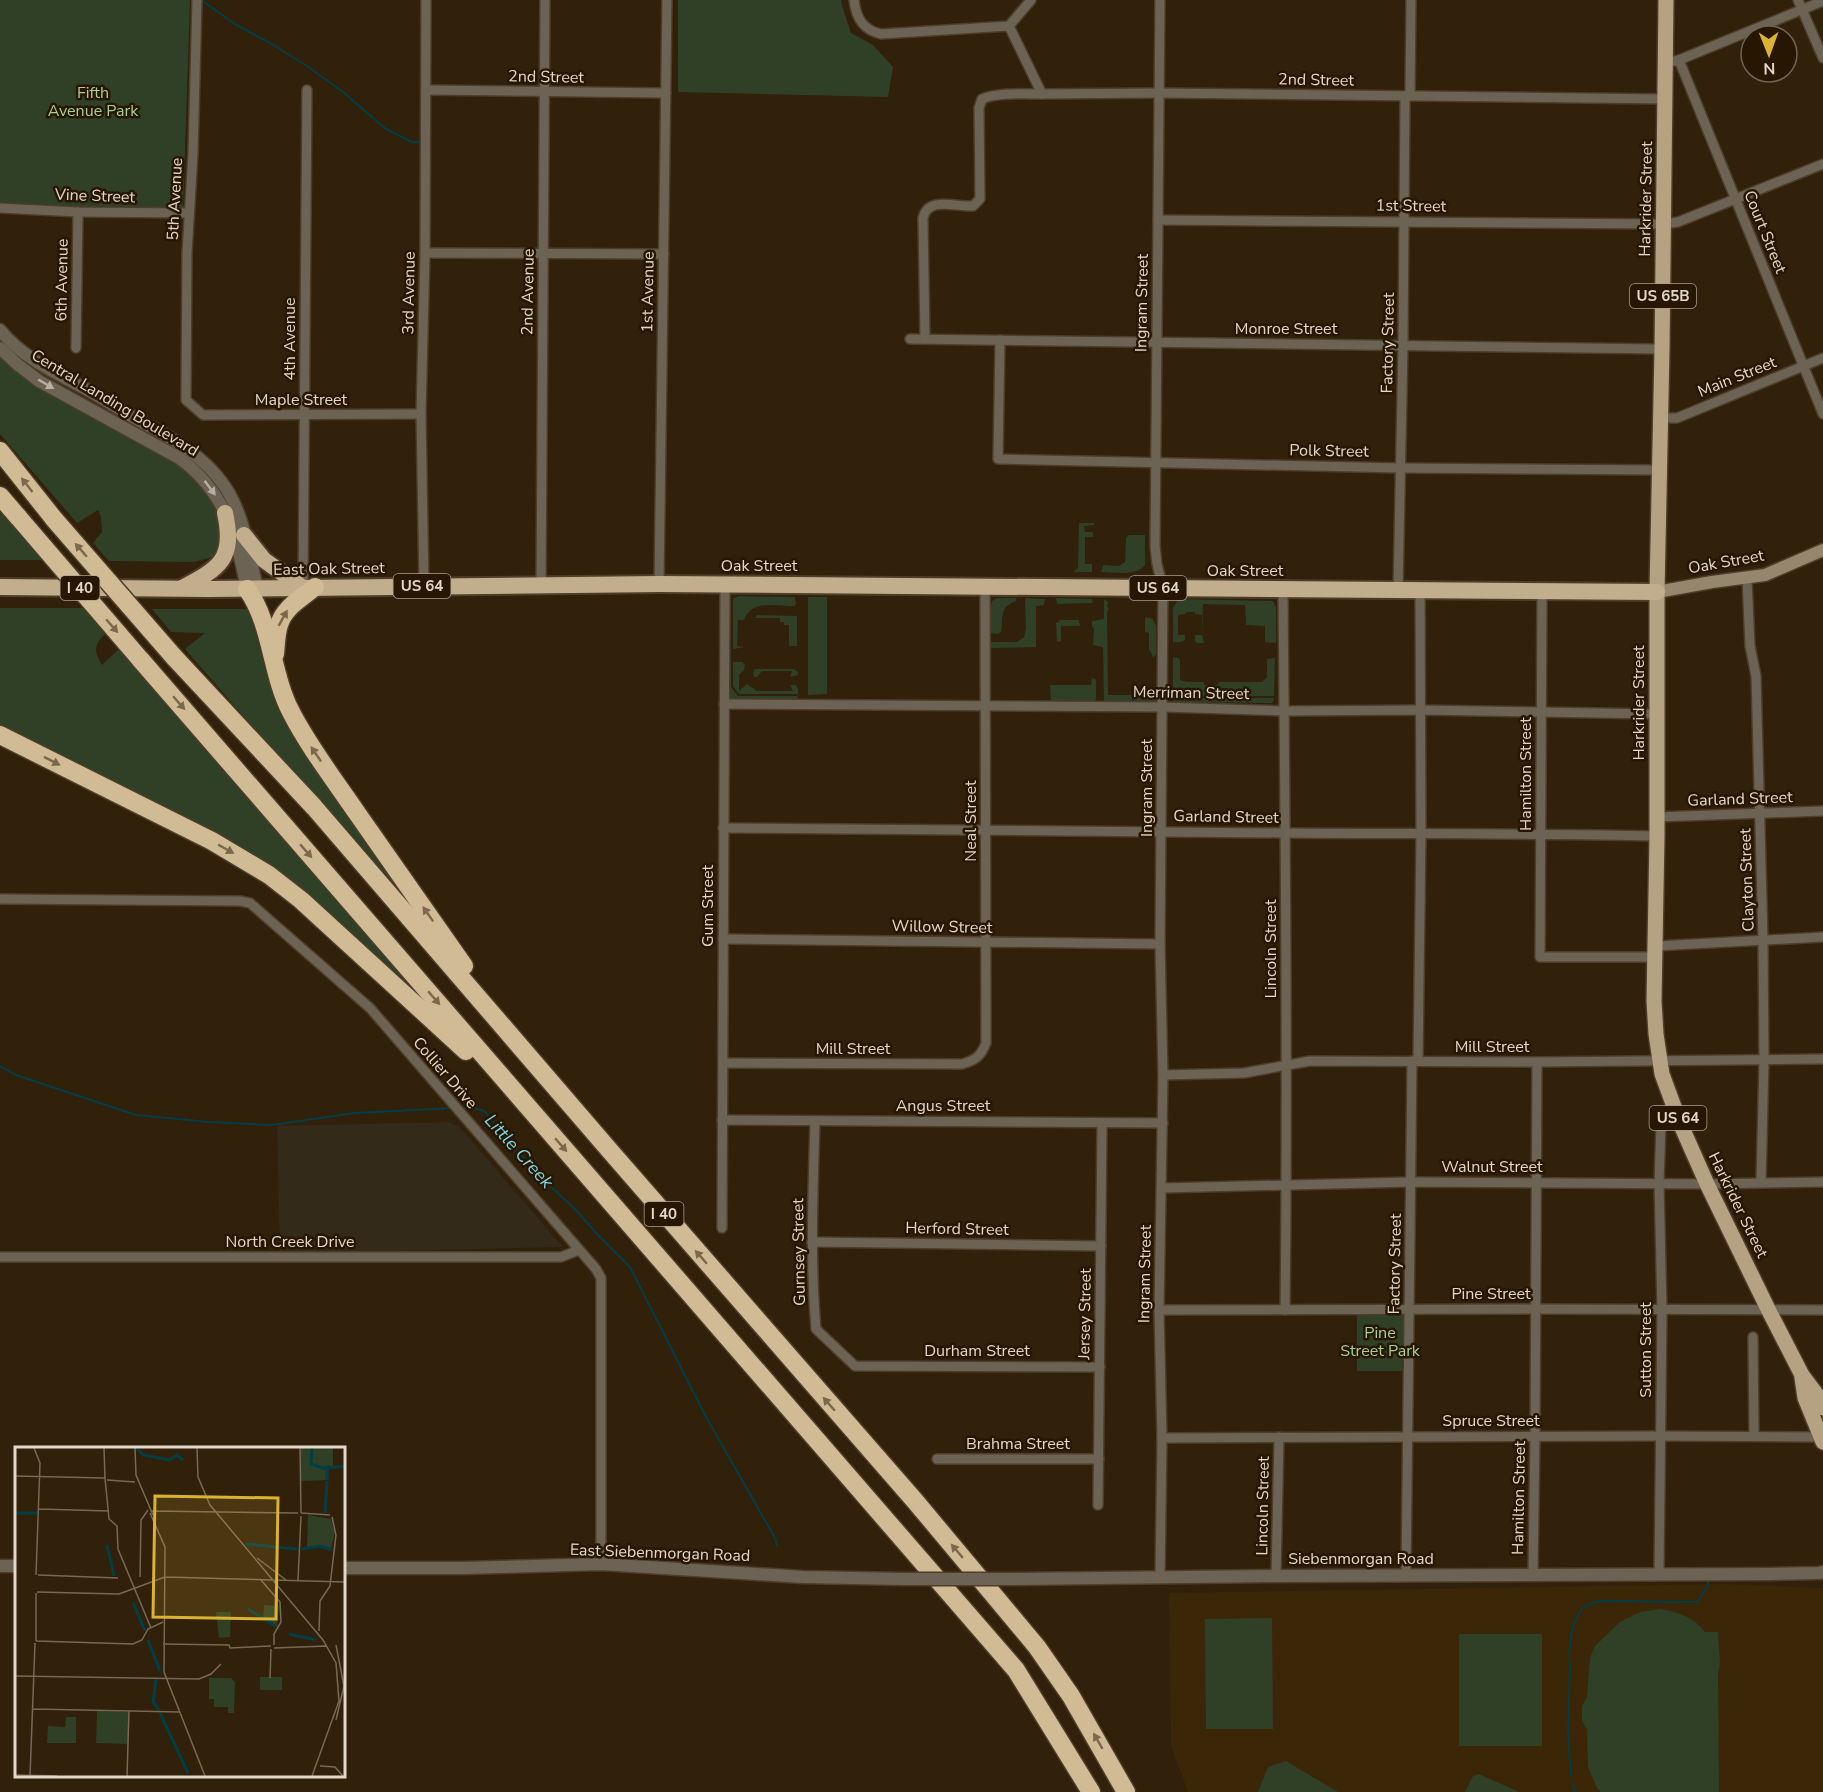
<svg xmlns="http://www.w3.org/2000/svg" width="1823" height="1792" font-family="'Nunito Sans',sans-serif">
	<rect width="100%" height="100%" fill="#31200a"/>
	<polygon fill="#332a1a" points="447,1122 459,1126 563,1247 280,1254 277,1126"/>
	<polygon fill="#3b2608" points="1727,1584 1823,1588 1823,1792 1188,1792 1171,1746 1169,1593"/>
	<g fill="#2f4026">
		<polygon points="0,0 190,0 183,209 178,211 0,205"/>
		<polygon points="678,0 841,0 842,6 851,33 873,45 893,67 888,97 678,92"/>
		<path d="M0,355L41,386L179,465C197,481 222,508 223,534C223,543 219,553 218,562L212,557L194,562L109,561L93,543L102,532L101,517L98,510L77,523L0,434Z"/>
		<polygon points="0,509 44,560 0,560"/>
		<polygon points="1079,523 1094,523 1094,525 1084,526 1085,532 1093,532 1093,537 1085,537 1085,564 1092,564 1092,572 1073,572 1078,568"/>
		<path d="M1129,535H1145V565C1136,577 1115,572 1101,572L1103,565L1119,566L1125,562L1126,538Z"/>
		<path d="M739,596L795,597L796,604L794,606C775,606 752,599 744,620H738L737,646L745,647L733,649V599Z"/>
		<polygon points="808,597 827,597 827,694 808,695"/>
		<path d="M997,598H1016V601C998,608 1004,617 1001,632L998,634L989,633V606L991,605L992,601Z"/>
		<polygon points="1025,598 1045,599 1044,605 1036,606 1036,647 989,648 989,643 991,642 1017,642 1024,637 1026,628"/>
		<polygon points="1056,598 1092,599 1093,603 1057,604"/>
		<polygon points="1104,599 1108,602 1107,607 1109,608 1107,612 1108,695 1150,695 1151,688 1155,688 1156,689 1156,702 1154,703 1106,703 1104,701 1103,647 1093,645 1094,628 1092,627 1092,621 1104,619"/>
		<polygon points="1178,599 1273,601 1276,607 1276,643 1265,642 1265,626 1246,625 1245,605 1203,604 1202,635 1204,643 1197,643 1195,641 1195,635 1202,635 1202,615 1195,614 1195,612 1186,612 1185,614 1178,615 1178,635 1185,635 1185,640 1181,642 1173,642 1173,608"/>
		<path d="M0,608H85L106,633C94,645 93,650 102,665L120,648L454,1031L307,896L0,727Z"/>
		<polygon points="152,609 249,609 270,685 281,709 442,944 185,649 205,633 171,632"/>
		<polygon points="757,615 797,616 797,646 789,646 789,625 784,625 784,622 780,622 780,618 755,618"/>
		<polygon points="1146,617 1153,619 1156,626 1156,654 1153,658 1152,654 1149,650 1149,633 1145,632 1145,618"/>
		<polygon points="1059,620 1079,620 1080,626 1061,626 1061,641 1057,642 1056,623 1059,622"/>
		<polygon points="1173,657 1178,658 1180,660 1180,680 1187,682 1204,682 1204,685 1218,685 1219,682 1262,682 1267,677 1267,659 1275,658 1274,696 1173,696"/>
		<polygon points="733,662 742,662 745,665 744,670 739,675 739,691 747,684 757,691 793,691 790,685 796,685 798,689 798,694 739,694 733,686"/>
		<polygon points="731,664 731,687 738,696 798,696 796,701 732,700 730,698 729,667"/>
		<polygon points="755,669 794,669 798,672 798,675 790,677 792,671 762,671 757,677 754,677 753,673"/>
		<polygon points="1092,678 1096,680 1096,699 1093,703 1051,703 1050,685 1091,685"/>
		<polygon points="1173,698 1274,698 1272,703 1173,702"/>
		<polygon points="1357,1313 1405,1313 1402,1371 1357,1371"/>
		<path d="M1660,1609C1678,1612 1694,1617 1705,1632H1718L1720,1663L1718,1673L1719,1792H1601L1597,1788L1588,1767L1587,1729L1582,1722V1706L1587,1697L1590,1658L1595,1646L1620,1622L1640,1612Z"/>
		<polygon points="1272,1618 1273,1729 1206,1729 1205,1619"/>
		<rect x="1459" y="1634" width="83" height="112"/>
		<polygon points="1286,1761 1338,1792 1258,1792 1268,1767"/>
		<polygon points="1479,1774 1519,1792 1465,1792 1473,1776"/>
	</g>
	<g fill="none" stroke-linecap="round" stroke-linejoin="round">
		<g stroke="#023e46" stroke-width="2">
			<polyline points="201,0 235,24 272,44 307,66 343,92 386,129 412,142 420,142"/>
			<polyline points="0,1066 16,1075 136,1115 209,1122 272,1125 355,1113 454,1108"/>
			<polyline points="462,1108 474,1108 484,1111 537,1174 575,1209 598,1235 630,1267 706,1417 775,1538 777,1546"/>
			<path d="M1569,1656C1570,1641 1572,1615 1586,1606C1590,1603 1596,1602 1601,1601L1697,1602L1708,1586V1581"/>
			<polyline points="1570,1661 1568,1733 1571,1776"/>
			<polyline points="1573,1784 1575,1792"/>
		</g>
		<g stroke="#4d3d29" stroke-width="12">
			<g id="minor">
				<polyline points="197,0 193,154 187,253 186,400 203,415 421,414"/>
				<path d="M854,0C856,18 863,30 881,34L1009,26L1031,0"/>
				<polyline points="1798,0 1823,58"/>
				<polyline points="1009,26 1042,94 1159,93 1665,99"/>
				<polyline points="1679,60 1823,414"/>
				<polyline points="1665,63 1679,60 1823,1"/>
				<polyline points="426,90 666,93"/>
				<polyline points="1410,96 1411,0"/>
				<polyline points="0,208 78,212 189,213"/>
				<polyline points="1158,220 1664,224 1678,222 1823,164"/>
				<polyline points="425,253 664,254"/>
				<polyline points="910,339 1662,349"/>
				<path d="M925,339L923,218C928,196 955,207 973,206L980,199L979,108L982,99C997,92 1025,94 1042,94"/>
				<polyline points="1000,340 998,459 1400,468 1660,470"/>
				<polyline points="76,348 78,212"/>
				<polyline points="1661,418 1677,418 1823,358"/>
				<polyline points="1747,579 1750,646 1756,676 1763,940 1764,1060 1761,1182"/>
				<polyline points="541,584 545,0"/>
				<polyline points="659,584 667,0"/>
				<polyline points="424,586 421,414 425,253 426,0"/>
				<polyline points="303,588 307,90"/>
				<path d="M1283,589C1285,829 1288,1070 1285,1310"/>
				<polyline points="1398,590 1403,345 1405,96"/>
				<polyline points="1542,591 1540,957 1656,957"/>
				<polyline points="724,704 1163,707 1284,711 1420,710 1656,714"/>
				<polyline points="1657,817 1823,811"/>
				<path d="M723,828C911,828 1099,831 1286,833C1410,834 1533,833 1657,836"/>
				<polyline points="0,899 240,901 250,903 370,1008 596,1269 601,1278 601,1564"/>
				<polyline points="723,939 1160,944"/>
				<polyline points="1656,946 1823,937"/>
				<polyline points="1418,1061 1421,833 1420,590"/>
				<path d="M723,1063L962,1064C976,1060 981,1056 986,1043L985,586"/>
				<polyline points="1163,1075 1244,1073 1310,1061 1537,1062 1823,1059"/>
				<polyline points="722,1120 1163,1123"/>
				<path d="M815,1121C813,1190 810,1260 816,1329L855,1366L1100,1367"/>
				<polyline points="1162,1188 1411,1182 1707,1184 1823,1182"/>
				<polyline points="722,1228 725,584"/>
				<polyline points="812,1242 1101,1246"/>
				<polyline points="0,1257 561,1257 579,1250"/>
				<polyline points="1159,1310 1535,1309 1823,1310"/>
				<polyline points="1753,1337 1754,1436"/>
				<polyline points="1162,1438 1661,1436 1820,1437"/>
				<polyline points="937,1459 1099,1459"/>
				<polyline points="1098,1505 1102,1123"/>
				<polyline points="1533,1574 1535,1436 1537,1062"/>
				<polyline points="1659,1574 1662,1310 1659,1183 1661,1125"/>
				<polyline points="1406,1575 1412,1061"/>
				<polyline points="1276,1576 1279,1437"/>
				<polyline points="1160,1578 1162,1438 1159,1310 1163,1075 1160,944 1163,588 1157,564 1155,546 1160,0"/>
			</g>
		</g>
		<g stroke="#4d3d29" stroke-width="15">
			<g id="tertiary">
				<path d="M0,330C22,357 52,371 82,387C99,396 116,407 133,417C171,438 213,459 233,501C246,528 250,559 257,588"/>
				<path d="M0,348L17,364L39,381L179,458C226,492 236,535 247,589"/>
				<polyline points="0,1566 16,1566"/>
				<polyline points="344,1568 464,1568 601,1564 803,1577 903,1579"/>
				<polyline points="1011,1579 1276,1576 1771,1574 1819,1573 1823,1572"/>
			</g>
		</g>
		<g stroke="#4d3d29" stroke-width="15">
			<polyline id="secondary" points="1657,592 1712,582 1765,575 1823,550"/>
		</g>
		<g stroke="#4d3d29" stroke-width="18">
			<g id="primary">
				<polyline points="1666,0 1662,349 1657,592 1657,836 1654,1001 1656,1034 1662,1074 1680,1123 1707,1184 1768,1309 1802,1375 1817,1395 1823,1408"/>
				<polyline points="1802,1378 1805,1398 1823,1442"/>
			</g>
		</g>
		<g stroke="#4d3d29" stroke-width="20">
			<g id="trunk">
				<polyline points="244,535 264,560 303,588"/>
				<polyline points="0,587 208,589 659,584 1657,592"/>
				<path d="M182,588C220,568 235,559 225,513"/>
			</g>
		</g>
		<g stroke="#4d3d29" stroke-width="21">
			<g id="motorway">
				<polyline points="0,451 54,519"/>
				<polyline points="0,496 19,518"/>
				<path d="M247,589C272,624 271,674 291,712C310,749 336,782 359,816C394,866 429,916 464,966"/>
				<path d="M275,654C276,645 276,634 279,625C284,607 302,598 315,587"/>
				<polyline points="174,657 314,807 611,1152 915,1501 997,1599 1037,1647 1071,1696 1126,1792"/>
				<polyline points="140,659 1016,1670 1091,1792"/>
				<polyline points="0,735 212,841 269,875 301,900 466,1051"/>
			</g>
		</g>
		<use href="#minor" stroke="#6c6354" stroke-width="9"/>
		<use href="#tertiary" stroke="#6c6354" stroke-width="12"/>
		<use href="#secondary" stroke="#94876e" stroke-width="12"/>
		<use href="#primary" stroke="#b4a283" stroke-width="15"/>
		<use href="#trunk" stroke="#c2ae8c" stroke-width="16"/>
		<use href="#motorway" stroke="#d1bb95" stroke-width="18"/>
		<g stroke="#4d3d29" stroke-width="15" stroke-linecap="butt">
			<polyline id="tertiary-bridge" points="903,1579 1011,1579"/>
		</g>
		<g stroke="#4d3d29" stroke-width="21" stroke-linecap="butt">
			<g id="motorway-bridge">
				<polyline points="19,518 140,659"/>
				<polyline points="54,519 174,657"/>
			</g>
		</g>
		<use href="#tertiary-bridge" stroke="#6c6354" stroke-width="12"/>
		<use href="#motorway-bridge" stroke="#d1bb95" stroke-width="18"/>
	</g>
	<defs><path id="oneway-solid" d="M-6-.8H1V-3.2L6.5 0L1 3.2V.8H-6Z" transform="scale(1.5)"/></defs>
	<g fill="#b9aea1">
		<use href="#oneway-solid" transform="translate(46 384) rotate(30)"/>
		<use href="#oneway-solid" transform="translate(210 488) rotate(53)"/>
	</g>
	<g fill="#7c694c">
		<use href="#oneway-solid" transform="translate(27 485) rotate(-128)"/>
		<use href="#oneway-solid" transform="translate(81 550) rotate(-131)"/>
		<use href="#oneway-solid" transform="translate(283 618) rotate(-61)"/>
		<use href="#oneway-solid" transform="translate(112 626) rotate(49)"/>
		<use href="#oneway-solid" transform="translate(179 703) rotate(49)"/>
		<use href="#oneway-solid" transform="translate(316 754) rotate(-124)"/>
		<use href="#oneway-solid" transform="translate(52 761) rotate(27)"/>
		<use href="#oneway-solid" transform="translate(226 849) rotate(29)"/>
		<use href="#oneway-solid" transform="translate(306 851) rotate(49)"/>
		<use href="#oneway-solid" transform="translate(428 914) rotate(-125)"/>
		<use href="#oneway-solid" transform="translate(434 998) rotate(49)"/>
		<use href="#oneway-solid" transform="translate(561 1145) rotate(49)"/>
		<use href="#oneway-solid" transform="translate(701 1257) rotate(-131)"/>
		<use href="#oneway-solid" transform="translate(829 1404) rotate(-131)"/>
		<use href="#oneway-solid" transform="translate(957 1551) rotate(-130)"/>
		<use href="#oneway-solid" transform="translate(1098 1741) rotate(-120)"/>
	</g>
	<g text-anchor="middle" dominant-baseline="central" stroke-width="5" stroke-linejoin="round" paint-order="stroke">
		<g fill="#271702" stroke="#ab9d8e" stroke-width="1.5">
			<rect x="1630" y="284" width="66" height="24" rx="4.5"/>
			<rect x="393.5" y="574" width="57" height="24" rx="4.5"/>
			<rect x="60.5" y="576" width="39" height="24" rx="4.5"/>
			<rect x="1129.5" y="576" width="57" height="24" rx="4.5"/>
			<rect x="1649.5" y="1106" width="57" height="24" rx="4.5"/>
			<rect x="644.5" y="1202" width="39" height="24" rx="4.5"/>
		</g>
		<g font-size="15" font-weight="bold" fill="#e3d7ca">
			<text x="1663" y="296">US 65B</text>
			<text x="422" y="586">US 64</text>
			<text x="80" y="588">I 40</text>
			<text x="1158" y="588">US 64</text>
			<text x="1678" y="1118">US 64</text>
			<text x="664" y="1214">I 40</text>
		</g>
		<g font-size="16" fill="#e3d7ca" stroke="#271702">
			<text transform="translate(546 77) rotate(1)">2nd Street</text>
			<text transform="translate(1316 80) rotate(1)">2nd Street</text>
			<text transform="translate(95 196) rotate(2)">Vine Street</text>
			<text transform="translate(175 199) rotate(-87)">5th Avenue</text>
			<text transform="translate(1646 199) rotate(-89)">Harkrider Street</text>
			<text transform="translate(1411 206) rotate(1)">1st Street</text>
			<text transform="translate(1765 232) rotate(68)">Court Street</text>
			<text transform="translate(62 280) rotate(-89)">6th Avenue</text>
			<text transform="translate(528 292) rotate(-89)">2nd Avenue</text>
			<text transform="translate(648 292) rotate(-89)">1st Avenue</text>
			<text transform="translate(409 293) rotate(-89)">3rd Avenue</text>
			<text transform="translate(1142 303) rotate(-89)">Ingram Street</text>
			<text x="1286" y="329">Monroe Street</text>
			<text transform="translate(290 339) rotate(-90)">4th Avenue</text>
			<text transform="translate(1388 343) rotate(-89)">Factory Street</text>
			<text transform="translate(1737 377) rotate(-22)">Main Street</text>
			<text x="301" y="400">Maple Street</text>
			<text transform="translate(115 403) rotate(31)">Central Landing Boulevard</text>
			<text transform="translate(1329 451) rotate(1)">Polk Street</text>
			<text transform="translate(1726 562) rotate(-10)">Oak Street</text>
			<text x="759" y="566">Oak Street</text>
			<text transform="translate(329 569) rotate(-1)">East Oak Street</text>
			<text x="1245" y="571">Oak Street</text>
			<text transform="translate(1191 693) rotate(1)">Merriman Street</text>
			<text transform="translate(1639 703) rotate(-90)">Harkrider Street</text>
			<text transform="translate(1526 774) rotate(-90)">Hamilton Street</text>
			<text transform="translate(1147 788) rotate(-90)">Ingram Street</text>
			<text transform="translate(1740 799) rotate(-2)">Garland Street</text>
			<text transform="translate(1226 817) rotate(1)">Garland Street</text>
			<text transform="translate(971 821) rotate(-90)">Neal Street</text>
			<text transform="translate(1747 880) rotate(-92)">Clayton Street</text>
			<text transform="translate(708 906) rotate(-90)">Gum Street</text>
			<text transform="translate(942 927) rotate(1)">Willow Street</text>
			<text transform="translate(1271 949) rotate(-90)">Lincoln Street</text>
			<text x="1492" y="1047">Mill Street</text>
			<text x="853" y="1049">Mill Street</text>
			<text transform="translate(445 1073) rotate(49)">Collier Drive</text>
			<text x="943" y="1106">Angus Street</text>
			<text x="1492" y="1167">Walnut Street</text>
			<text transform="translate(1738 1205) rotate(64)">Harkrider Street</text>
			<text transform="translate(957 1229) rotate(1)">Herford Street</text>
			<text x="290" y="1242">North Creek Drive</text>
			<text transform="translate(799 1252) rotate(-91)">Gurnsey Street</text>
			<text transform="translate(1395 1264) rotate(-89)">Factory Street</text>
			<text transform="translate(1145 1274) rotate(-89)">Ingram Street</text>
			<text x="1491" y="1294">Pine Street</text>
			<text transform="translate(1085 1314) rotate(-89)">Jersey Street</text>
			<text transform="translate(1646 1350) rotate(-90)">Sutton Street</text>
			<text x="977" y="1351">Durham Street</text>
			<text x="1491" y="1421">Spruce Street</text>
			<text x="1018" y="1444">Brahma Street</text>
			<text transform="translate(1519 1498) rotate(-89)">Hamilton Street</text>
			<text transform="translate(1263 1506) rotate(-89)">Lincoln Street</text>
			<text transform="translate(660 1553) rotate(2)">East Siebenmorgan Road</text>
			<text x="1361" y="1559">Siebenmorgan Road</text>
		</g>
		<g font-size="16" fill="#a9cf96" stroke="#271702">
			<text x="93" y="93">Fifth<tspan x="93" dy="18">Avenue Park</tspan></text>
			<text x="1380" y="1333">Pine<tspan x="1380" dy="18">Street Park</tspan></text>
		</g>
		<g font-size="18" font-style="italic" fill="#7fd6e6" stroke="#271702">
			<text transform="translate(519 1151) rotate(48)">Little Creek</text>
		</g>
	</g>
	<g transform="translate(15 1447)">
		<rect width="330" height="330" fill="#31200a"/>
		<path d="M286,1H318V19L304,20L311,22L312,33L286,34ZM293,68L316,72L320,86L316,101L292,100ZM249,158L264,159L262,180L248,173ZM201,165H216L215,190L204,191ZM245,230H267V243H245ZM194,231H216L220,235L219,266H213V260H199V252H194ZM82,264L113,265V297L81,296ZM51,270H61V296H32L33,279L50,280Z" fill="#2f4026"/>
		<path fill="none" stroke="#023e46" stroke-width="3" d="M122,1L128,8L154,13L162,8L168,13M297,1L296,17L311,22M312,33V21L330,19M0,66H22M310,66L312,34M231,97L282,102M92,98L99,129M287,102L305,99L317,103M118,155L130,184M233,162L260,179M274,187L301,193M133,193L145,224M141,232L138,255L144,263M145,266L173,326"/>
		<path fill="none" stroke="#786957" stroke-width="1.5" d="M19,1L25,16L21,128M89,1L90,31M120,1L121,28L138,68M182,1L183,30L195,58L308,193L321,216L324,254L297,329M285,1L286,66M0,29L90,31M90,31L94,72L102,79L103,102L136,181M92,33L120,35M24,62L94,64M137,64L283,66M135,66L150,100L149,225L190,329M286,66L315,68M242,111L271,133M23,128L103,131M125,130L126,73L133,63M150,130L330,135M245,132L265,155L266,175L259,187V198M283,133L286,69M22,145L104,147L150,130M304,184L305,154L315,139L321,88L317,70M21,194L118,197L127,193L133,182L148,175M21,194V146M148,197L214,198L215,201L256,199M321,198L329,239L321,273M259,201L312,199M0,229L184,232L196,227L206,217M255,231L256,202M18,262L165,265M305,319L320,320L328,329M0,328L42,329M15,329L20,196M112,329L114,264"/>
		<path fill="#dbb233" fill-opacity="0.15" stroke="#dbb233" stroke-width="3" d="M140,49L263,51L261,172L138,170Z"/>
		<rect width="330" height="330" fill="none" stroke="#e3d7ca" stroke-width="3"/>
	</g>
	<g transform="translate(1769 54) rotate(179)"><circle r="28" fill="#271702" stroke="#726452" stroke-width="1.5"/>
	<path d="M0-4.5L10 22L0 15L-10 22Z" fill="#dbb233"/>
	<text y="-9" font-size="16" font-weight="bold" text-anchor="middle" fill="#e3d7ca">N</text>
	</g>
</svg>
